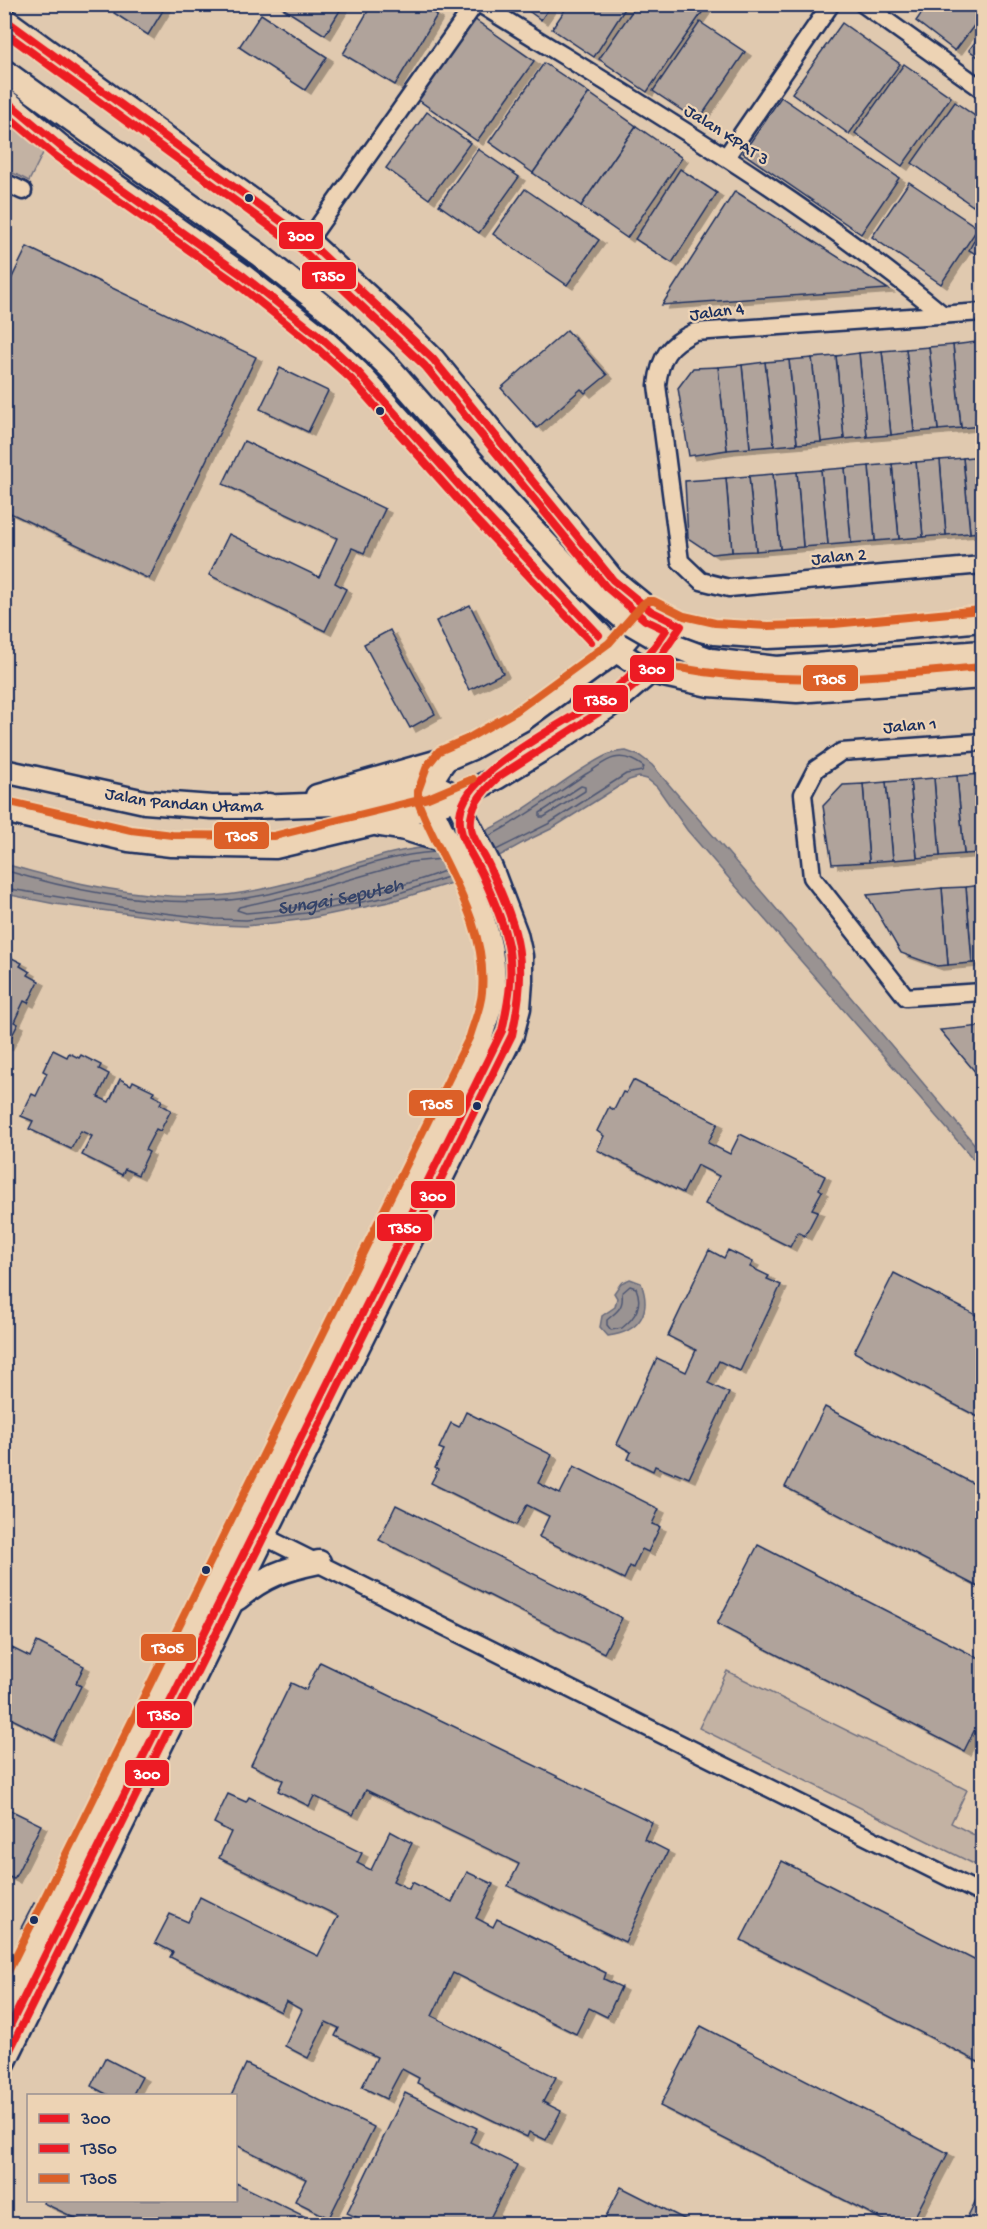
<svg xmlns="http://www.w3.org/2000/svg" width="987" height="2229" font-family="'Gochi Hand',sans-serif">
	<defs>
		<filter id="shadow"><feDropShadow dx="6" dy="4" stdDeviation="0" flood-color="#0004"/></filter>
	</defs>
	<rect width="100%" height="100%" fill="#e0c9af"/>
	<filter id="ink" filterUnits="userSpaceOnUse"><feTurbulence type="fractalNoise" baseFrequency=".0167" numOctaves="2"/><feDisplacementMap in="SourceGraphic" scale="12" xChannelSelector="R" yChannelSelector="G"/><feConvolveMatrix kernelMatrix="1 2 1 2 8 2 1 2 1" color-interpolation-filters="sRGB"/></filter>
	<g filter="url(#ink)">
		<g fill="#c3b2a3" stroke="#6f7080" stroke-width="1.5">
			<polygon points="5,122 44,151 29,181 5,169"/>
			<polygon points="727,1671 967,1790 951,1823 982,1839 982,1868 699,1728"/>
		</g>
		<g fill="#9a9392" stroke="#676b7d" stroke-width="1.5">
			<path d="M626,751L640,756L652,765L773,905L982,1153V1169L687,830L657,787L647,779L639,777L629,780L551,829L526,841L451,883L389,902L307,919L246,926L215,925L55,904L5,894V864C73,884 163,904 234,894C286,887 337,868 388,854C419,846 451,847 481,833C517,817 548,791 581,770C598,760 606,752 626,751Z"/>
			<path d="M630,1279L641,1283C652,1312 640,1332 608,1336L600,1327L602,1316L615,1307L617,1298L614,1293L621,1283Z"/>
		</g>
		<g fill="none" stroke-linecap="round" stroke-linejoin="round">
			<g stroke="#4e5773" stroke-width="1.5">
				<polygon points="581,786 585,787 585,791 544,817 540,817 540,813"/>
				<path d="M489,836C523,819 554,795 586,774C595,769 605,760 614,758C625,755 635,760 644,767L642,771L626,774L548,824L496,850"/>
				<path id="s1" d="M442,859L411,862L305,892L239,907L237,910L246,913C310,908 388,893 447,870"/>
				<path d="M4,870C87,895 179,912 264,895C322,883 377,855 436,852"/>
				<polyline points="4,888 138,910 215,919 246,920 306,913 387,897 451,876"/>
				<path d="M630,1286L636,1288C643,1305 636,1317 622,1328L611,1330L607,1325V1320C617,1311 624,1308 622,1293Z"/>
			</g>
		</g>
		<g fill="#b0a39b" stroke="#1b2f5e" stroke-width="1.5" filter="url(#shadow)">
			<polygon points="119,4 167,4 148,35 114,13"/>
			<polygon points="276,4 344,4 325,35"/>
			<polygon points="372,4 419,4 437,15 395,85 343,54"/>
			<polygon points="519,4 552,4 541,20"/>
			<polygon points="569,4 628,4 594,57 552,29"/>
			<polygon points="637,4 708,4 647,92 599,59"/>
			<polygon points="928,4 982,4 982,15 955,51 916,21"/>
			<polygon points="261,14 327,57 305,90 239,47"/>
			<polygon points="474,19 534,61 477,141 417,99"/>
			<polygon points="700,22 745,52 698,121 653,91"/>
			<polygon points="842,23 900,64 849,134 792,93"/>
			<polygon points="982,33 982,60 969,50"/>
			<polygon points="544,63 589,93 533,173 489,142"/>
			<polygon points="904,64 951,97 902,166 855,133"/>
			<polygon points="589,93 636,126 581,206 533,173"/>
			<polygon points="781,97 899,178 861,234 743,153"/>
			<polygon points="955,102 982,121 982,193 973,206 912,163"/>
			<polygon points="427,112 470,143 429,199 386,168"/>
			<polygon points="636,126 682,158 627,238 581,206"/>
			<polygon points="478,149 519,177 479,233 439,205"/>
			<polygon points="680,169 717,193 672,263 635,239"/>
			<polygon points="909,182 978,228 941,284 872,237"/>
			<polygon points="525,189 599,240 567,285 493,234"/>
			<polygon points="735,191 888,289 662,305"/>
			<polygon points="982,226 982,258 969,250"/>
			<polygon points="27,247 256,357 149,579 4,510 4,294"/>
			<polygon points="567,330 607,375 585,393 581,389 537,428 501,388"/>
			<polygon points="976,342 982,404 982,426 961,428 953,345"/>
			<polygon points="953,345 961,428 938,430 929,347"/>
			<polygon points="929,347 938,430 914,432 906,349"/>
			<polygon points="906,349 914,432 891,435 882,351"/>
			<polygon points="882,351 891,435 867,437 859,353"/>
			<polygon points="859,353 867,437 844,439 836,356"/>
			<polygon points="836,356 844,439 821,442 812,358"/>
			<polygon points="812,358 821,442 797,444 789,360"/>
			<polygon points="789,360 797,444 774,446 765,362"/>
			<polygon points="765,362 774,446 750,448 742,365"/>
			<polygon points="742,365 750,448 727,450 718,367"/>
			<polygon points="718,367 727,450 689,456 678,388 693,368"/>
			<polygon points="280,368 328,391 308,432 260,409"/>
			<polygon points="244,441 385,509 364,553 352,548 335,583 346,589 325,631 209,575 229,534 319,577 337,538 223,484"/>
			<polygon points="982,456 982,532 970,533 963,458"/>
			<polygon points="963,458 970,533 946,535 940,460"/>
			<polygon points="940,460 946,535 923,537 916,462"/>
			<polygon points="916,462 923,537 899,539 892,464"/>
			<polygon points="892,464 899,539 875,541 869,466"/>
			<polygon points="869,466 875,541 851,543 845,468"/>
			<polygon points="845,468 851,543 828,545 821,470"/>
			<polygon points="821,470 828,545 803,547 797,472"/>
			<polygon points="797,472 803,547 780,549 773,474"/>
			<polygon points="773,474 780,549 756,551 749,476"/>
			<polygon points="749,476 756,551 732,552 726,478"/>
			<polygon points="726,478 732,552 712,554 688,538 685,481"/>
			<polygon points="470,605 503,673 469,690 436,621"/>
			<polygon points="390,630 435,714 410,728 364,644"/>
			<polygon points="981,774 982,853 964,854 957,776"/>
			<polygon points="957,776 964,854 940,856 934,778"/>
			<polygon points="934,778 940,856 917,858 910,780"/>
			<polygon points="910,780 917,858 893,860 886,782"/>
			<polygon points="886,782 893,860 869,862 863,784"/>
			<polygon points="863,784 869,862 832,864 823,806 843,785"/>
			<polygon points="982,885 982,963 972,963 966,887"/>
			<polygon points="966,887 972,963 948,965 942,888"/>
			<polygon points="942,888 948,965 937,966 901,953 867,895"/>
			<polygon points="4,954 22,963 20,966 30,972 28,975 39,981 28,1003 24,1001 14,1022 18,1024 6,1047"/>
			<polygon points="982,1026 982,1080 940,1030"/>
			<polygon points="53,1050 67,1057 69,1053 79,1058 81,1055 101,1065 99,1069 109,1074 98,1097 109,1102 120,1079 131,1085 133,1081 154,1091 152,1095 162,1100 160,1104 171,1110 160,1131 156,1129 145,1150 149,1152 138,1175 125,1169 122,1175 82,1155 92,1136 81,1131 71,1149 29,1129 33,1121 21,1116 32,1094 36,1096 47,1073 43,1071"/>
			<polygon points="633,1080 718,1123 708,1143 730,1154 740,1134 825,1176 819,1189 822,1191 812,1209 818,1211 805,1236 798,1232 790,1247 705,1204 719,1176 697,1165 683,1193 597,1150 604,1136 597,1131 609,1107 614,1110 623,1092 626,1093"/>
			<polygon points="709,1250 724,1258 728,1250 753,1262 750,1267 769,1276 767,1279 781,1285 740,1371 719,1361 708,1383 729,1393 689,1478 675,1472 674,1474 655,1466 653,1471 628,1459 631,1452 617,1444 657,1358 686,1372 696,1350 668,1336"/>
			<polygon points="894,1273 982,1318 982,1419 854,1352"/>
			<polygon points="825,1407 982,1488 982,1589 785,1487"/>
			<polygon points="466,1412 552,1455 538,1483 560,1494 574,1466 659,1509 652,1524 660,1527 648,1552 642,1549 633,1568 630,1566 624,1579 539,1537 549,1516 527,1505 516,1525 431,1483 438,1470 435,1468 444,1450 439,1448 451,1423 459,1427"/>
			<polygon points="396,1505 622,1618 604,1653 379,1540"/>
			<polygon points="758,1545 982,1660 982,1715 964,1751 717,1624"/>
			<polygon points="37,1642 84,1666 76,1683 81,1686 54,1740 4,1715 4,1644 30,1657"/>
			<polygon points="320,1662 652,1822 644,1839 668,1851 625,1942 508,1886 519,1864 366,1790 353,1815 314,1796 309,1806 278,1791 283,1780 251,1765 291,1683 306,1690"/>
			<polygon points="228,1794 246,1802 249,1797 362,1853 357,1863 371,1870 390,1831 412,1843 393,1881 409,1889 412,1882 452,1902 467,1872 493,1884 476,1918 493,1927 497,1919 606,1973 604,1979 621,1987 607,2017 589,2008 576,2034 453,1973 432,2016 556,2077 543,2102 561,2111 546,2140 529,2132 527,2137 417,2083 419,2078 402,2069 386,2099 362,2087 377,2057 335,2036 339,2028 326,2022 308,2058 285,2046 302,2010 286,2001 281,2012 170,1957 173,1952 155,1943 170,1914 188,1922 200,1897 318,1956 338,1916 219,1858 231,1832 214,1823"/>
			<polygon points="4,1807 41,1825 14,1879 4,1875"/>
			<polygon points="782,1861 982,1964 982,2064 741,1940"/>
			<polygon points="34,1903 43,1907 30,1932 21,1928"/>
			<polygon points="701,2026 948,2153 911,2224 891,2224 660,2106"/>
			<polygon points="105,2058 142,2077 132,2096 110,2096 91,2086"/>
			<polygon points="246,2064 374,2127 329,2218 295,2201 306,2179 236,2145 236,2096 231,2096"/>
			<polygon points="405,2093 477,2128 470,2142 517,2165 487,2224 371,2224 347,2213"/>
			<polygon points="236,2183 308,2218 305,2224 88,2224 43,2203 45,2200 236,2200"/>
			<polygon points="621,2187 694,2224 602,2224"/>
			<polygon points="982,2188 982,2224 964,2224"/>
		</g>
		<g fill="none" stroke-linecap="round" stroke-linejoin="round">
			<g stroke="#1b2f5e" stroke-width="21">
				<g id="street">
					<path d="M480,4C637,102 799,195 942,314"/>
					<polyline points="863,4 982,89"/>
					<polyline points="726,157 831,4"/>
					<polyline points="4,182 23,191"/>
					<polyline points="308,241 475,4"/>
					<path d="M982,312L695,332C669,344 660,357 657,385L680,561L701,581L729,588L982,565"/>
					<polyline points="982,742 841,752 816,769 803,794 812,877 906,997 982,992"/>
					<polyline points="241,1525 982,1894"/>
				</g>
			</g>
			<g stroke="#1b2f5e" stroke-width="27">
				<g id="secondary">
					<polyline points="4,19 308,241 400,326 433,359 613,580 651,611 681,626 714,633 768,637 835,634 982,620"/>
					<polyline points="4,71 258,254 338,318 390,368 502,496"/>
					<polyline points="4,99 60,146 242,275 318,335 358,372 482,511 616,651 650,672 709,685 797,691 982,677"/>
					<path id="s2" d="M4,771L145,802L212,807H255L269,805"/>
					<polyline points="317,796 446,759 472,748 522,720 616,651 649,613"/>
					<polyline points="4,811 129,840 171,845 275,847 372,824 456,799 498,777 558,740 615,702 650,672 679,629"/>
					<polyline points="380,825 405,829 446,842"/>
					<path d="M237,1599C264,1576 285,1569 319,1562"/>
					<path d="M4,2005L480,1040C484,1025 492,1007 493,991C499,921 453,861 428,800C428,784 437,771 446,759"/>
					<polyline points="4,2063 512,1035 519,1008 521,981 521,956 516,934 491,868 456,799 448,792 431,784 360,803 255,807"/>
				</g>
			</g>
			<use href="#street" stroke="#edd3b4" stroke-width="16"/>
			<use href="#secondary" stroke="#edd3b4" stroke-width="22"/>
			<g stroke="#1b2f5e" stroke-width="27" stroke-linecap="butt">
				<polyline id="secondary-bridge" points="502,496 585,585 625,620 663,642 711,660 776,668 982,652"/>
			</g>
			<use href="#secondary-bridge" stroke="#edd3b4" stroke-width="22"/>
			<g stroke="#edd3b4" stroke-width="12">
				<g id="bus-1">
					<path d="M4,19L308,241L433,359L613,580L651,611L681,626L650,672L615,702L498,777C482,792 466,809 472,833C477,846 486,857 491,870C521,935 528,964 512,1035L4,2062"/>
					<polyline points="4,99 60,146 242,275 318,335 358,372 482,511 599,635"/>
				</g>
			</g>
			<g stroke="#edd3b4" stroke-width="12">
				<g id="bus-2">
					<path d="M4,32L301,249L425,366L606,587L645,620L666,630C648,657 635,674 608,694C571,721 472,766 461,810C455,835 472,853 482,874C491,894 501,915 506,937C515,969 509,1000 502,1031L4,2038"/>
					<polyline points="4,113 54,155 236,283 311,343 351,379 474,518 591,642"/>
				</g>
			</g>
			<g stroke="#edd3b4" stroke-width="12">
				<g id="bus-3">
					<path d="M680,668C783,687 878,676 981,667"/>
					<polyline points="6,801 131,830 172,835 274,836 428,798 473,779"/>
					<path d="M4,1980L470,1036C474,1022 481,1007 482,992C488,922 442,864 418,802V791L427,766L439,751L467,739L516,711L609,643L643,604L647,601H654L684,616L715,623L768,626L834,624L981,610"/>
				</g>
			</g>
			<use href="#bus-1" stroke="#ed1b24" stroke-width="8"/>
			<use href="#bus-2" stroke="#ed1b24" stroke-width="8"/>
			<use href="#bus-3" stroke="#dc6028" stroke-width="8"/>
		</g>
	</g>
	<g fill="#1b2f5e" stroke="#edd3b4" stroke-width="2">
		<circle cx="249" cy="198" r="5"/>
		<circle cx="380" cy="411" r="5"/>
		<circle cx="477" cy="1106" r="5"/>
		<circle cx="206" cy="1570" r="5"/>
		<circle cx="34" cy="1920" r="5"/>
	</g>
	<g text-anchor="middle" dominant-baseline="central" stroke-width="4.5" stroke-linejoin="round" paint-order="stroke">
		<g font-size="18" fill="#1b2f5e" stroke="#edd3b4">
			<text transform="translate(726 136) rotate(33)">Jalan KPAT 3</text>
			<text transform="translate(717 313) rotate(-7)">Jalan 4</text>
			<text transform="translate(839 558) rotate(-5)">Jalan 2</text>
			<text transform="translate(910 727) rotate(-4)">Jalan 1</text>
			<text stroke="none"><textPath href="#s2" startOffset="183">Jalan Pandan Utama</textPath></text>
		</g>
		<g font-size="20" font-style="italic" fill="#344368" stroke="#edd3b4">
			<text stroke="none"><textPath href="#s1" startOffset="318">Sungai Seputeh</textPath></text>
		</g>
	</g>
	<g stroke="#edd3b4" stroke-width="2">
		<rect x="278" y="221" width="46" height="29" rx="6" fill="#ed1b24"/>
		<rect x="301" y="261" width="56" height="29" rx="6" fill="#ed1b24"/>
		<rect x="629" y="654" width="46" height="29" rx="6" fill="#ed1b24"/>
		<rect x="802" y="664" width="57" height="28" rx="6" fill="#dc6028"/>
		<rect x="572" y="684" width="57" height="29" rx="6" fill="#ed1b24"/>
		<rect x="213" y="821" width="57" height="29" rx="6" fill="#dc6028"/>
		<rect x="408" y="1089" width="57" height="28" rx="6" fill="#dc6028"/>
		<rect x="410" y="1180" width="46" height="29" rx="6" fill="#ed1b24"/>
		<rect x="376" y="1213" width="57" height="29" rx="6" fill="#ed1b24"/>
		<rect x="140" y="1633" width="57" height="29" rx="6" fill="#dc6028"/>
		<rect x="136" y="1700" width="57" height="29" rx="6" fill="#ed1b24"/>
		<rect x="124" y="1759" width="46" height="28" rx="6" fill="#ed1b24"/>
	</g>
	<g font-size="16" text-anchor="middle" font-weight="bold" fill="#fff">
		<text x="301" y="241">300</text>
		<text x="329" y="281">T350</text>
		<text x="652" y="674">300</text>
		<text x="830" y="684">T305</text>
		<text x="601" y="705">T350</text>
		<text x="242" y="841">T305</text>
		<text x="437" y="1109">T305</text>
		<text x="433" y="1201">300</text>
		<text x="405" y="1233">T350</text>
		<text x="168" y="1653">T305</text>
		<text x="164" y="1720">T350</text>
		<text x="147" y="1779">300</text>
	</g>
	<rect width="987" height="2229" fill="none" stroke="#edd3b4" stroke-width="24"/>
	<rect x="12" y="12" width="963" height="2205" fill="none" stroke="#1b2f5e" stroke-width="2" filter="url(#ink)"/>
	<rect x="27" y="2094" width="210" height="108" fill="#edd3b4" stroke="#999192" stroke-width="1.5"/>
	<rect x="39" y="2114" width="30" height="9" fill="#ed1b24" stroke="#999192" stroke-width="1.5"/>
	<text x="81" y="2124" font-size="18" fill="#1b2f5e">300</text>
	<rect x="39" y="2144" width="30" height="9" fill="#ed1b24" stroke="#999192" stroke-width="1.5"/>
	<text x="81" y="2154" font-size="18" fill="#1b2f5e">T350</text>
	<rect x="39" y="2174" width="30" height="9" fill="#dc6028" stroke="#999192" stroke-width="1.5"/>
	<text x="81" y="2184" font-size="18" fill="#1b2f5e">T305</text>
</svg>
